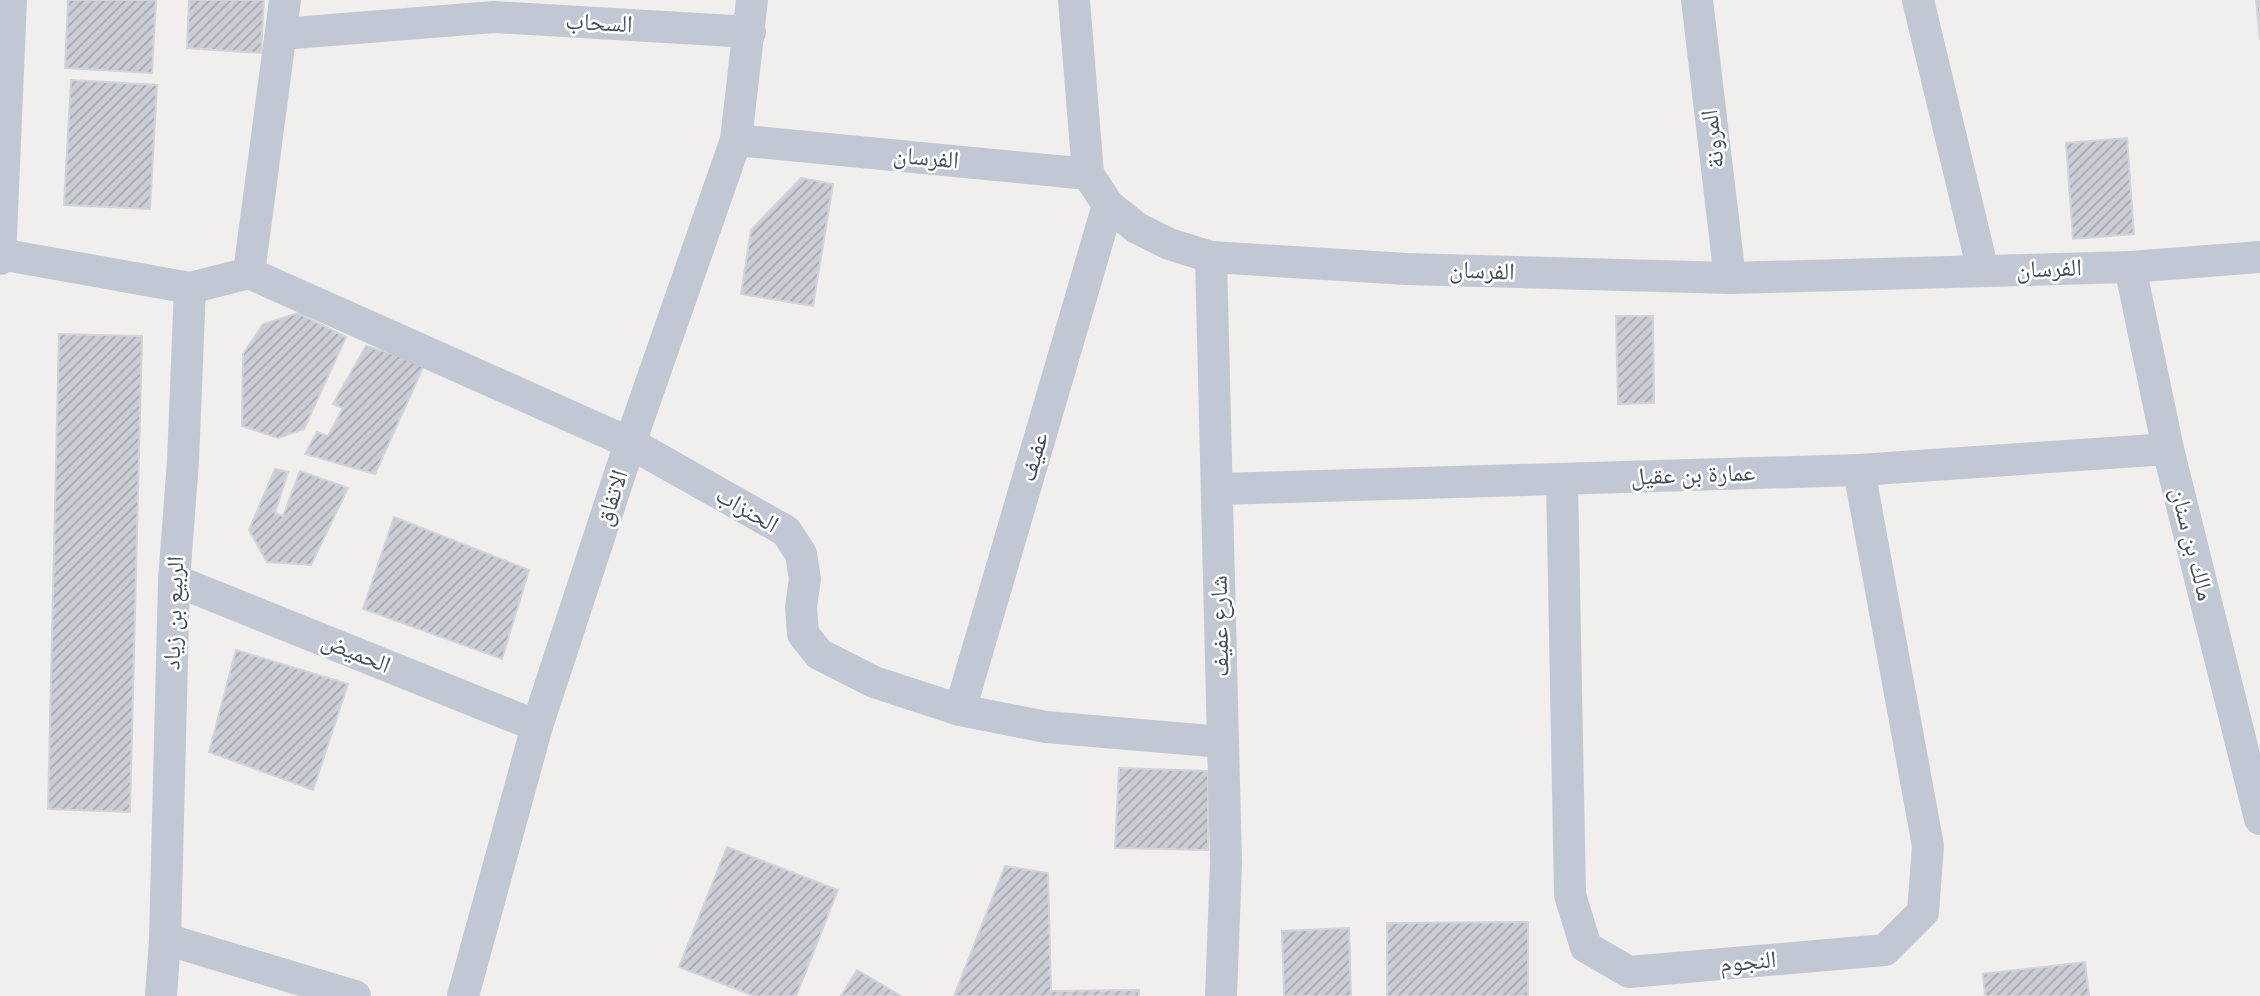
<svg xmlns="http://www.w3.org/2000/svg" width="2260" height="996" font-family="'Varela Round','Noto Naskh Arabic',sans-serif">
	<defs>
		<pattern id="building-hatch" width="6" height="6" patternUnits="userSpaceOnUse" patternTransform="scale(1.75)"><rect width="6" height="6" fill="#cbccd4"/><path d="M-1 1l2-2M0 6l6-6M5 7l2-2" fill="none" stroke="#a7a8af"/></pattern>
	</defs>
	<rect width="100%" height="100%" fill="#f1efee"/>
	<g fill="url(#building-hatch)" stroke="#d3d3da" stroke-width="2">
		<polygon points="68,0 156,0 152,73 65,68"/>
		<polygon points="189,0 264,0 261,53 187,48"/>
		<polygon points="2256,0 2260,0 2260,40"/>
		<polygon points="71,80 157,85 150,209 64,205"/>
		<polygon points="2127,138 2134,234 2073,239 2066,143"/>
		<polygon points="801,178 833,184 813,306 741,294 751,230"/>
		<polygon points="298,313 346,337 304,429 278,438 242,426 243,354 263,324"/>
		<polygon points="1616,316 1653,316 1654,403 1618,404"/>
		<polygon points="59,334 142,336 130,812 48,809"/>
		<polygon points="366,346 425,363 375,474 305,454 317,432 328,436 343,408 333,404"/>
		<polygon points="275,469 288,472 275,513 283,516 300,471 348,488 311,565 267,562 249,530"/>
		<polygon points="394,517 529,570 502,659 363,609"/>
		<polygon points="236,650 348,684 313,790 209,752"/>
		<polygon points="1119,768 1208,771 1208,850 1115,848"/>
		<polygon points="727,847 838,890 796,996 754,996 679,967"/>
		<polygon points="1005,866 1048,873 1051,991 1139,990 1139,996 954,996"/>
		<polygon points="1528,922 1528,996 1387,996 1387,923"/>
		<polygon points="1349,928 1351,996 1284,996 1282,931"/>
		<polygon points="2085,962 2089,996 1985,996 1983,974"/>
		<polygon points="857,970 901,996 841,996"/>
	</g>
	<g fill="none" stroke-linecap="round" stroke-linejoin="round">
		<g stroke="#c2c8d3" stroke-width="32">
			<polyline points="1074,0 1088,174 1108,205 1137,228 1169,244 1211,257 1407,269 1730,278 2130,267 2260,257"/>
			<polyline points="1697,0 1730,278"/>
			<polyline points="1918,0 1983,271"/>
			<polyline points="281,34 494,17 750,32"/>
			<polyline points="736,140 1088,174"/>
			<polyline points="0,254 190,288 249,273 285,0"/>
			<polyline points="1211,257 1226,863 1221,996"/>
			<polyline points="0,259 11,0"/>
			<polyline points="2130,267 2168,449 2260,819"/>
			<polyline points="249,273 630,443 786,531 801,554 805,579 801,607 803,634 819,654 874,682 960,710 1046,727 1222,742"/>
			<polyline points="1562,479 1570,895 1586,947 1629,972 1885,950 1923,912 1928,846 1859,470"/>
			<polyline points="1218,489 1859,470 2168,449"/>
			<polyline points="174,580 537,726"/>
			<polyline points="960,710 1108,205"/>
			<polyline points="165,939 355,996"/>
			<polyline points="161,996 165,939 174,580 183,461 190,288"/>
			<polyline points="463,996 537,726 630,443 736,140 752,0"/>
		</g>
	</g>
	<g text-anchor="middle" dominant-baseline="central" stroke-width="5" stroke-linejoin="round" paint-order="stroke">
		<g font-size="24" fill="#474e5b" stroke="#fff">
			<text transform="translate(599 23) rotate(3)">السحاب</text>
			<text transform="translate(1713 139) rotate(-97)">المرونة</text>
			<text transform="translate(926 158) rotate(5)">الفرسان</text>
			<text transform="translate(2049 269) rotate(-2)">الفرسان</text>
			<text transform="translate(1482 271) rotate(2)">الفرسان</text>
			<text transform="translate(1034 457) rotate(-74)">عفيف</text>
			<text transform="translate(1693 475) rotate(-2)">عمارة بن عقيل</text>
			<text transform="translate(612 498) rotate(-72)">الاتفاق</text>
			<text transform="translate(747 510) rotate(30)">الحنزاب</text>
			<text transform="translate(2192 544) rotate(76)">مالك بن سنان</text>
			<text transform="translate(174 613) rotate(-88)">الربيع بن زياد</text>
			<text transform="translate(1220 626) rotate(-91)">شارع عفيف</text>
			<text transform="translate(356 653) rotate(22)">الحميض</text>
			<text transform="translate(1748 962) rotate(-5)">النجوم</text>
		</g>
	</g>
</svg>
